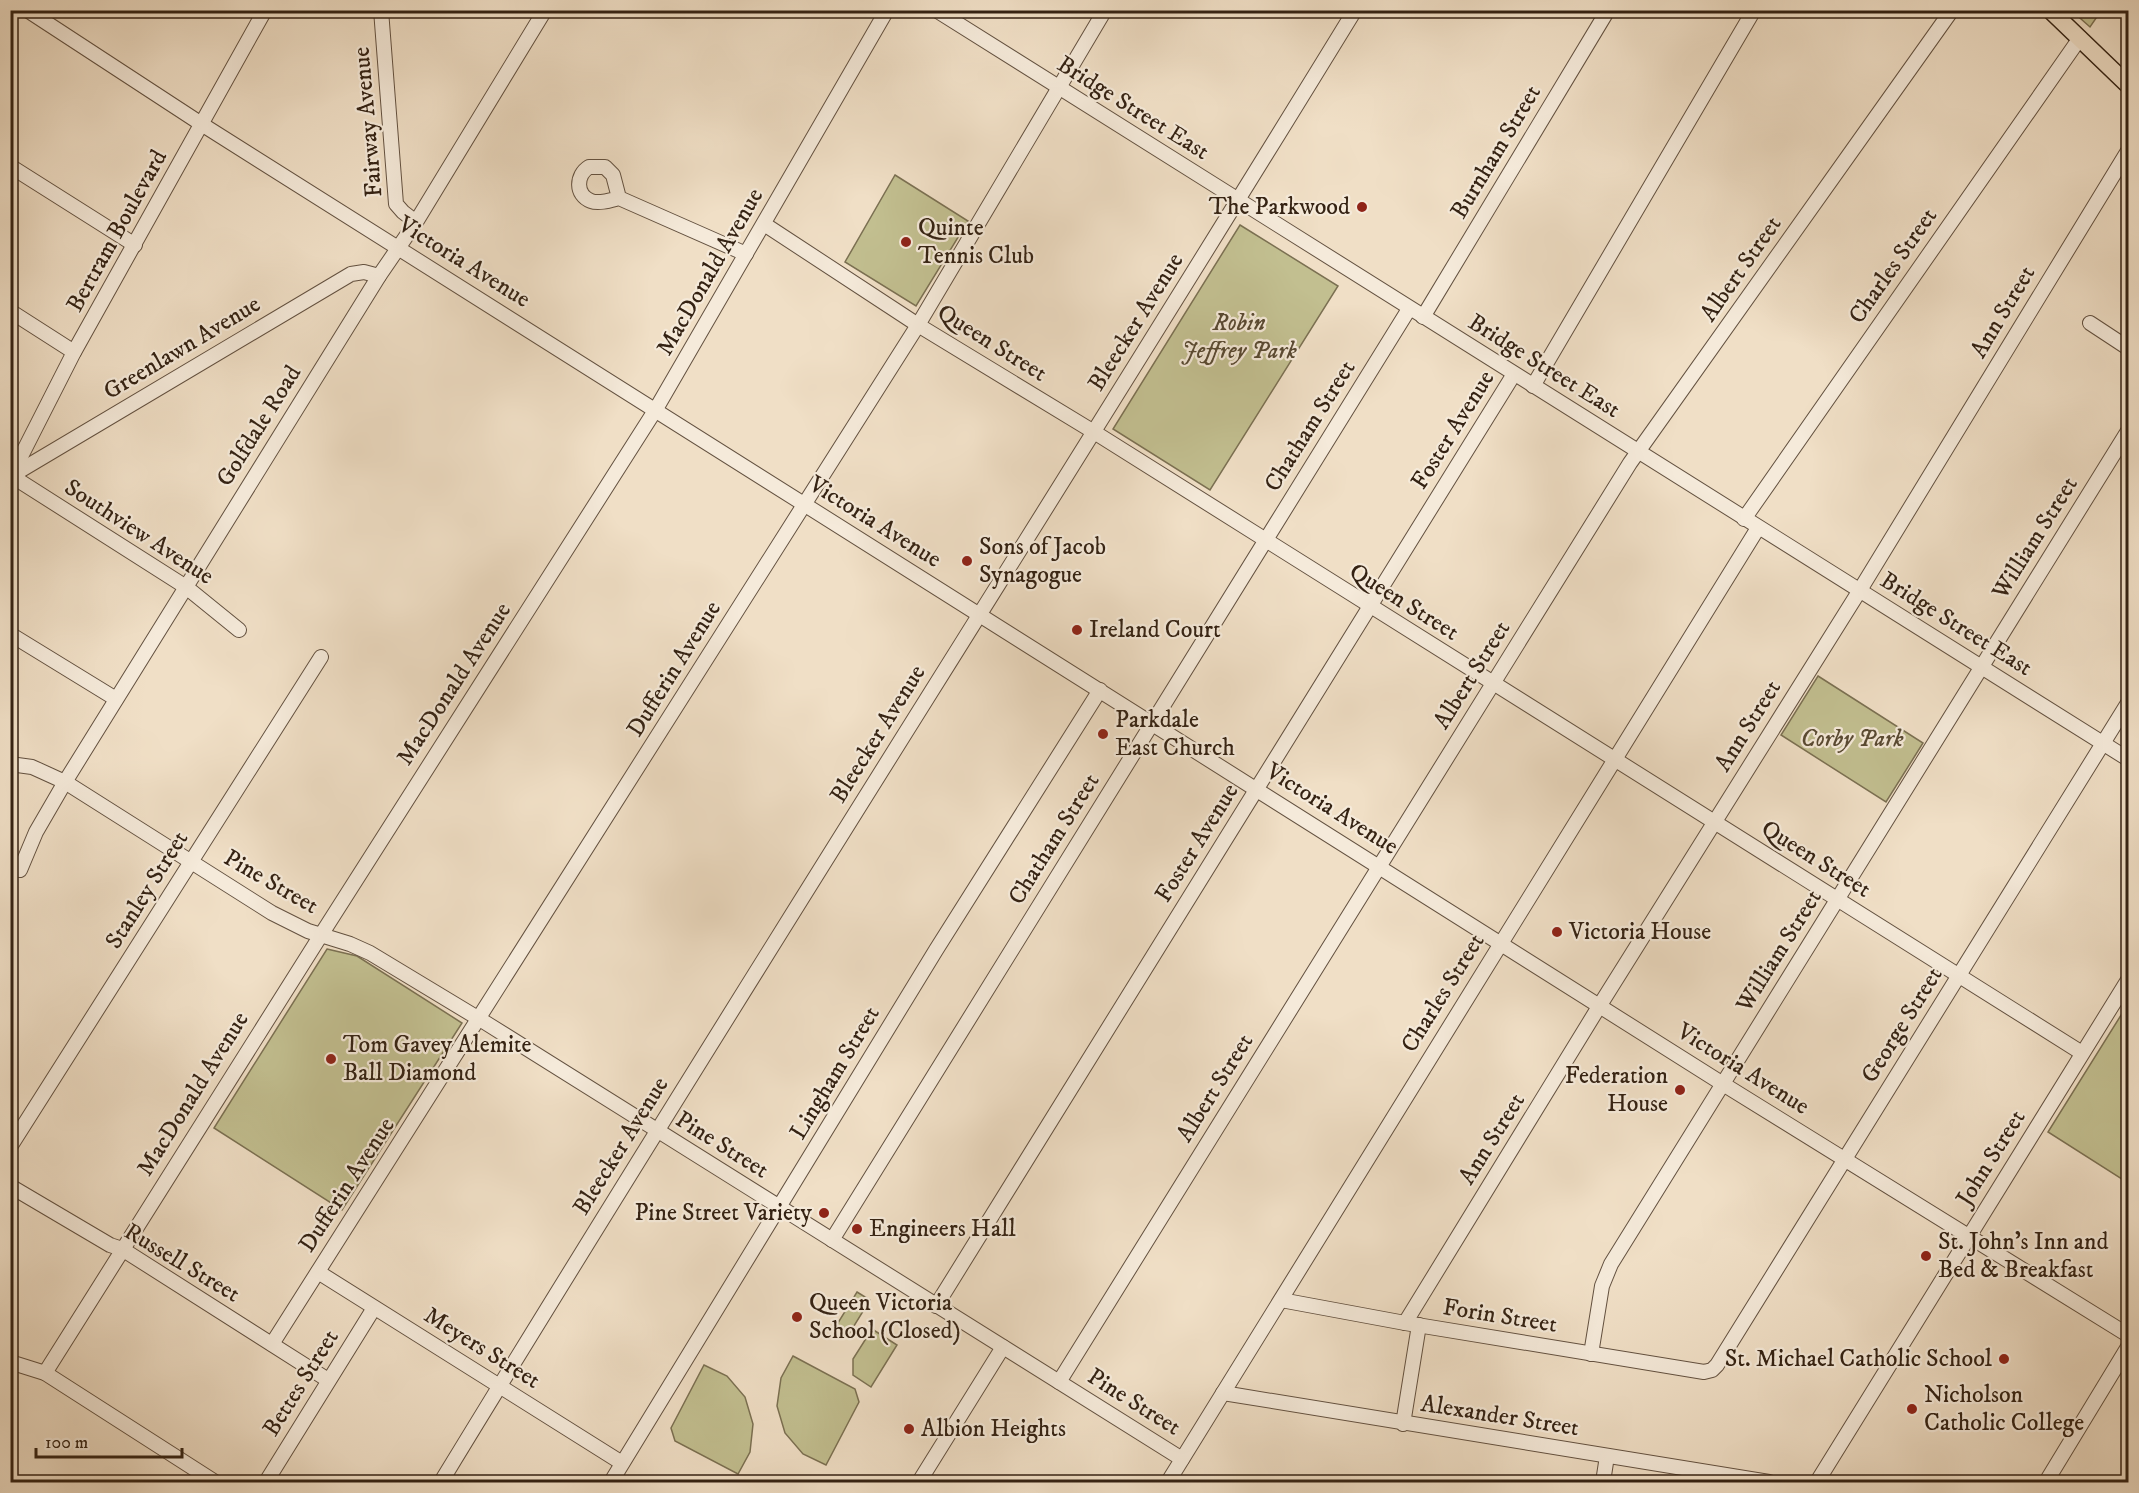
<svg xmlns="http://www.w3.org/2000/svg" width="2139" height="1493" font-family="'IM FELL DW Pica',serif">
	<rect width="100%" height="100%" fill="#f0dfc6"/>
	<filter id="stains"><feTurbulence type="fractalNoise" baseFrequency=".00333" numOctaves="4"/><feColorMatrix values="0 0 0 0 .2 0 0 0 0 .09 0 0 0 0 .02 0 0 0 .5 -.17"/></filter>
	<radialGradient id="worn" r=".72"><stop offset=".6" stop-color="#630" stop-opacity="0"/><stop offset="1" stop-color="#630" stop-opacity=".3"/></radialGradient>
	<g fill="#c2bf90" stroke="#7b7052" stroke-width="1.5">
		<polygon points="2072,11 2101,11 2090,27"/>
		<polygon points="895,175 968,221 916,306 845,262"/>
		<polygon points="1240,225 1338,286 1210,490 1113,429"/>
		<polygon points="1818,676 1923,743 1886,802 1781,735"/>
		<polygon points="327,949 357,956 462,1023 342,1210 214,1128"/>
		<polygon points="2128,1004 2128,1183 2048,1132"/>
		<polygon points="857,1292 870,1300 849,1334 836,1326"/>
		<polygon points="872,1329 897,1345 871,1387 853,1375 853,1359"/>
		<polygon points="793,1356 855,1389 859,1402 826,1465 803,1454 785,1433 777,1406 781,1378"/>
		<polygon points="704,1365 727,1376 745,1397 753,1424 750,1452 738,1474 675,1441 671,1428"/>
	</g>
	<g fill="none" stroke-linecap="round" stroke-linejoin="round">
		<g stroke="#635140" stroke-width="16">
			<g id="minor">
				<polyline points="27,10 203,125 1723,1084 2128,1335"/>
				<polyline points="381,10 396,204 403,212 416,222"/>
				<polyline points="936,10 2128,759"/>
				<polyline points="10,166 135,245"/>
				<path d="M619,198C611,200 599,204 591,201C575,195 576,175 589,167H605L613,175L619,198L746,254"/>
				<polyline points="764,224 918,325 1094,432 2082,1053"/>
				<polyline points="10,311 74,352"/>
				<polyline points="1423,317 1608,10"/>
				<polyline points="2090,323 2128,348"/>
				<polyline points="1533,386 1754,10"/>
				<polyline points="10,475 186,587 239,630"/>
				<polyline points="11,476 74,352 265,10"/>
				<polyline points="11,476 351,274 364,272 379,276"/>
				<polyline points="1744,519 2080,38"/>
				<polyline points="10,634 116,699"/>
				<polyline points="10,764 32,767 65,782 272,913 308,931 350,944 370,953 486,1023 1182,1459"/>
				<polyline points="20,870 36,832 65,782 379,276 416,222 545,10"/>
				<polyline points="10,1147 321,657"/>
				<polyline points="10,1186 110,1245 122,1249 328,1380"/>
				<polyline points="832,1240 1409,309"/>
				<polyline points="318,1272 622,1463"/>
				<polyline points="1281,1300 1405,1323 1704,1372 1712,1370 1717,1365 2128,703"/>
				<polyline points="936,1306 1514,374"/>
				<polyline points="1405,1323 1600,1005 1860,590 2128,151"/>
				<polyline points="272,1344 918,325 1105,10"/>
				<polyline points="1591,1354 1602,1286 1611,1264 2128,431"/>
				<polyline points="10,1362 45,1373 215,1482"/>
				<polyline points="45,1373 321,935 656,409 887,10"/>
				<polyline points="1059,1382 1630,463 1952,10"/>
				<polyline points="1223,1393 1769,1482"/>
				<polyline points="1403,1424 1419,1325"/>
				<polyline points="266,1482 374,1308"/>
				<path d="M441,1482C741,989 1053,503 1355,10"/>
				<polyline points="611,1482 936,950 1100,690"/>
				<polyline points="919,1482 1003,1347"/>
				<polyline points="1168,1482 1758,528"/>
				<polyline points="1603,1482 1607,1456"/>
				<polyline points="1817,1482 2128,980"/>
				<polyline points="2046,1482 2128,1347"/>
			</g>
		</g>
		<g stroke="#342213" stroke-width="19">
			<polyline id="major" points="2050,10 2128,85"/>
		</g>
		<use href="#minor" stroke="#f5eada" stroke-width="14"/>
		<use href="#major" stroke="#f0dfc6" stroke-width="16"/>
	</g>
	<g fill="#8f2418" stroke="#f5eada" stroke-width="2">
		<circle cx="1362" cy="207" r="6"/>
		<circle cx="906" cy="242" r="6"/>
		<circle cx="967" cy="561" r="6"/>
		<circle cx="1077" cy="630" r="6"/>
		<circle cx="1103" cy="734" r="6"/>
		<circle cx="1557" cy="932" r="6"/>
		<circle cx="331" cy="1059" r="6"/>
		<circle cx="1680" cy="1090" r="6"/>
		<circle cx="824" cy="1213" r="6"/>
		<circle cx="857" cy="1229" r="6"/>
		<circle cx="1926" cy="1256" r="6"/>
		<circle cx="797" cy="1317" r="6"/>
		<circle cx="2004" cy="1359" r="6"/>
		<circle cx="1912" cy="1409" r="6"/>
		<circle cx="909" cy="1429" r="6"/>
	</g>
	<g text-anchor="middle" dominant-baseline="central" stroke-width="4.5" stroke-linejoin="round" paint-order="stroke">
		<g font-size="24" fill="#342213" stroke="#f5eada">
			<text transform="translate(1133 108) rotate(32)">Bridge Street East</text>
			<text transform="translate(368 122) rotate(-95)">Fairway Avenue</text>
			<text transform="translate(1496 152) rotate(-59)">Burnham Street</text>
			<text transform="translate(117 231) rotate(-61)">Bertram Boulevard</text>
			<text transform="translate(464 262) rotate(32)">Victoria Avenue</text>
			<text transform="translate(1893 266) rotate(-55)">Charles Street</text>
			<text transform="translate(1741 269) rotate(-55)">Albert Street</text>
			<text transform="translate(710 272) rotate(-60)">MacDonald Avenue</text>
			<text transform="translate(2003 312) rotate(-59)">Ann Street</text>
			<text transform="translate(1136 322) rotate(-58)">Bleecker Avenue</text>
			<text transform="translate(992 343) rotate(32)">Queen Street</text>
			<text transform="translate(182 348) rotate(-31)">Greenlawn Avenue</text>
			<text transform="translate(1544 366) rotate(32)">Bridge Street East</text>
			<text transform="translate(259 426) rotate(-58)">Golfdale Road</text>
			<text transform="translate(1310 426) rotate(-58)">Chatham Street</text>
			<text transform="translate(1453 430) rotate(-58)">Foster Avenue</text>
			<text transform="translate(875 522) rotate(32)">Victoria Avenue</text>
			<text transform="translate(139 532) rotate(33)">Southview Avenue</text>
			<text transform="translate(2035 538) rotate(-58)">William Street</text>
			<text transform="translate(1404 602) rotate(32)">Queen Street</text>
			<text transform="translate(1956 624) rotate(32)">Bridge Street East</text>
			<text transform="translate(674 669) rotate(-58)">Dufferin Avenue</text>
			<text transform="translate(1472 675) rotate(-58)">Albert Street</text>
			<text transform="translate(454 684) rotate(-57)">MacDonald Avenue</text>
			<text transform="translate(1748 726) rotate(-58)">Ann Street</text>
			<text transform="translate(878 734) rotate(-58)">Bleecker Avenue</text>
			<text transform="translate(1332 809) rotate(32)">Victoria Avenue</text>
			<text transform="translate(1054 839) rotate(-58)">Chatham Street</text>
			<text transform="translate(1197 843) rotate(-58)">Foster Avenue</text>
			<text transform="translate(1816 859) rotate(32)">Queen Street</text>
			<text transform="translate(271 882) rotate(30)">Pine Street</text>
			<text transform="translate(147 890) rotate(-58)">Stanley Street</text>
			<text transform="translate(1779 951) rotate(-58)">William Street</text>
			<text transform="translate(1443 993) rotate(-58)">Charles Street</text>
			<text transform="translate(1902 1025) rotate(-58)">George Street</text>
			<text transform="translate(1743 1069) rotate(32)">Victoria Avenue</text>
			<text transform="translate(835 1073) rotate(-59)">Lingham Street</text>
			<text transform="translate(1215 1088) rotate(-58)">Albert Street</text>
			<text transform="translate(193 1094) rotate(-58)">MacDonald Avenue</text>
			<text transform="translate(1492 1139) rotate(-58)">Ann Street</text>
			<text transform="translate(722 1145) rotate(32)">Pine Street</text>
			<text transform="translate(621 1146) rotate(-58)">Bleecker Avenue</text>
			<text transform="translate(1991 1158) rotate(-58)">John Street</text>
			<text transform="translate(347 1185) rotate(-57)">Dufferin Avenue</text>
			<text transform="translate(182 1263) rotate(31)">Russell Street</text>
			<text transform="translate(1500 1316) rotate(9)">Forin Street</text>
			<text transform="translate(482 1348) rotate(32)">Meyers Street</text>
			<text transform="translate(301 1383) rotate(-58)">Bettes Street</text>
			<text transform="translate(1134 1402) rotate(32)">Pine Street</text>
			<text transform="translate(1500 1416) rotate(9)">Alexander Street</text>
		</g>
		<g font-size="24" fill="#342213" stroke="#f5eada" text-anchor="start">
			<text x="1350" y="207" text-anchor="end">The Parkwood</text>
			<text x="918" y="228">Quinte<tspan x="918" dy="28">Tennis Club</tspan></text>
			<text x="979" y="547">Sons of Jacob<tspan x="979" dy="28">Synagogue</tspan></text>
			<text x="1089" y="630">Ireland Court</text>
			<text x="1115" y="720">Parkdale<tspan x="1115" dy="28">East Church</tspan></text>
			<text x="1569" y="932">Victoria House</text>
			<text x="343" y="1045">Tom Gavey Alemite<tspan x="343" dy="28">Ball Diamond</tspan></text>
			<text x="1668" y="1076" text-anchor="end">Federation<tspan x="1668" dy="28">House</tspan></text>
			<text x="812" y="1213" text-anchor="end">Pine Street Variety</text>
			<text x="869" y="1229">Engineers Hall</text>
			<text x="1938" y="1242">St. John's Inn and<tspan x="1938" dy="28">Bed &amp; Breakfast</tspan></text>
			<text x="809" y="1303">Queen Victoria<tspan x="809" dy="28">School (Closed)</tspan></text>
			<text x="1992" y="1359" text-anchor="end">St. Michael Catholic School</text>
			<text x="1924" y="1395">Nicholson<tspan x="1924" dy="28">Catholic College</tspan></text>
			<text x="921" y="1429">Albion Heights</text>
		</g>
		<g font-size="24" font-style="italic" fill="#584932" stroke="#f5eada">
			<text x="1239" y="323">Robin<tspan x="1239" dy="28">Jeffrey Park</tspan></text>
			<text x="1852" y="739">Corby Park</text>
		</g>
	</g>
	<rect width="2139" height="1493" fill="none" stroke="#f0dfc6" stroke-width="36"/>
	<rect x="12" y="12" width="2115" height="1469" fill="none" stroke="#342213" stroke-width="3"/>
	<rect x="18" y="18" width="2103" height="1457" fill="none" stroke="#342213" stroke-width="1.5"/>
	<path d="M36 1448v9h146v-9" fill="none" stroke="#342213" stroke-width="3"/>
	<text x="45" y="1448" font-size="18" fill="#342213" stroke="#f5eada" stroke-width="4.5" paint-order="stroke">100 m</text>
	<rect width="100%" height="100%" filter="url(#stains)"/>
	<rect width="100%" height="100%" fill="url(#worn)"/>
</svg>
